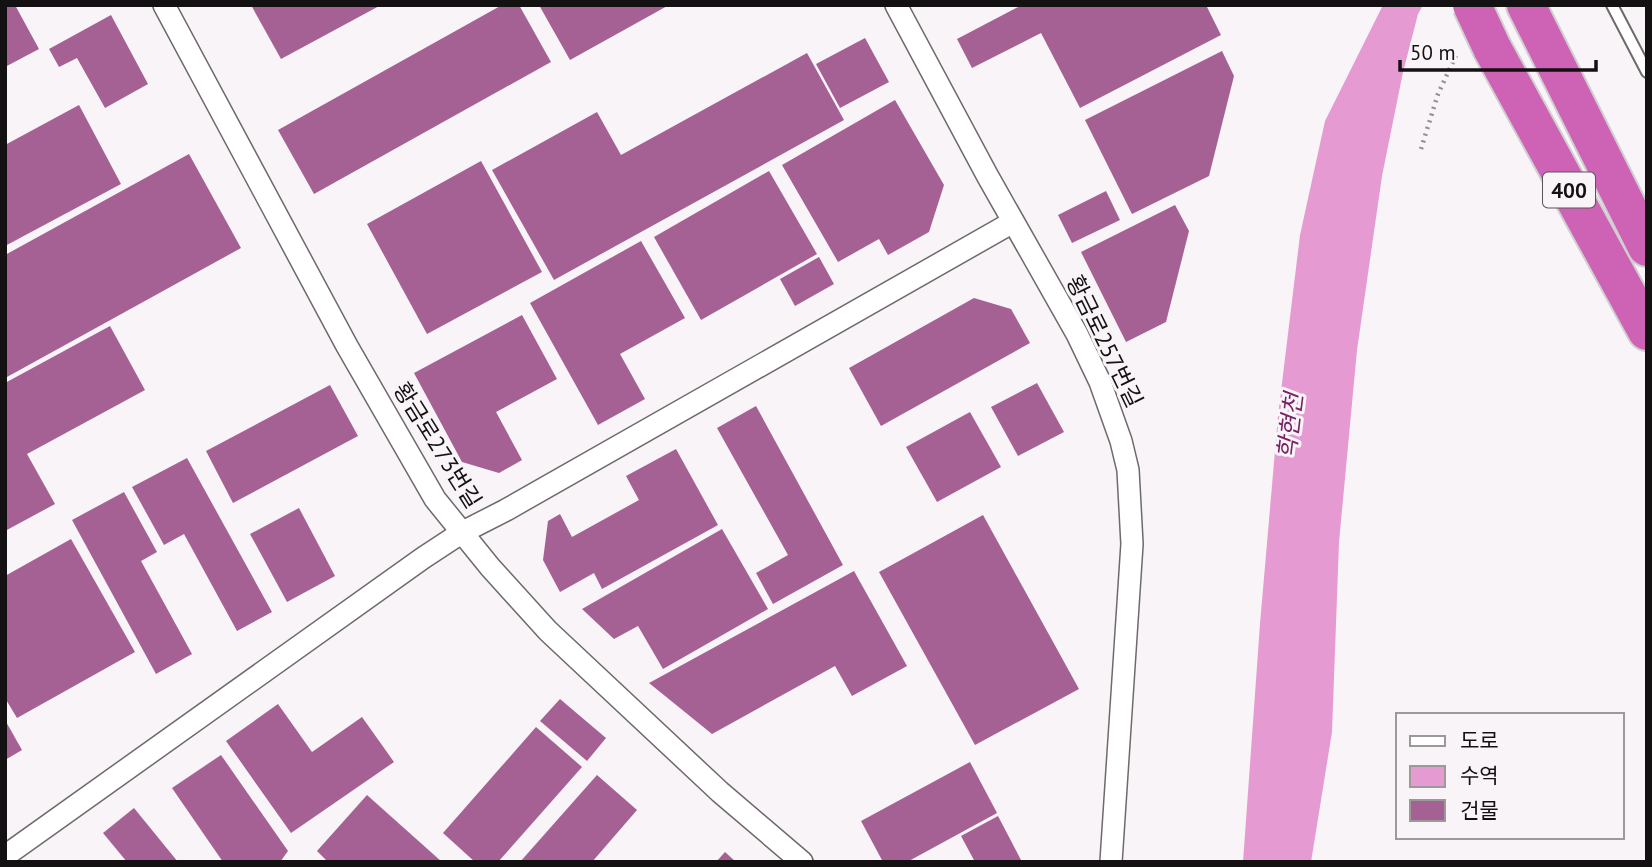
<svg xmlns="http://www.w3.org/2000/svg" width="1652" height="867" font-family="'PT Sans','Noto Sans KR',sans-serif">
	<rect width="100%" height="100%" fill="#f8f4f7"/>
	<polygon fill="#e59bd1" points="1383,5 1423,5 1418,14 1403,72 1382,176 1357,350 1339,542 1332,732 1311,862 1243,862 1260,624 1278,416 1300,235 1325,121"/>
	<g fill="#a66194">
		<polygon points="5,5 15,5 39,49 5,67"/>
		<polygon points="251,5 381,5 281,59"/>
		<polygon points="502,5 519,5 551,62 314,194 278,130"/>
		<polygon points="539,5 669,5 570,60"/>
		<polygon points="1022,5 1206,5 1221,35 1080,108 1041,33 972,68 957,39"/>
		<polygon points="111,15 148,84 105,108 77,58 59,67 49,49"/>
		<polygon points="865,38 889,82 840,108 816,64"/>
		<polygon points="1222,51 1234,76 1209,176 1132,214 1085,120"/>
		<polygon points="807,53 844,120 554,280 492,170 597,112 621,155"/>
		<polygon points="895,100 944,185 929,232 888,255 879,239 838,262 782,165"/>
		<polygon points="79,105 121,184 5,246 5,145"/>
		<polygon points="189,154 241,248 7,377 5,255"/>
		<polygon points="481,161 542,272 427,334 367,224"/>
		<polygon points="769,171 817,254 701,320 654,237"/>
		<polygon points="1106,191 1120,220 1072,243 1058,215"/>
		<polygon points="1175,205 1189,231 1166,322 1126,342 1081,252"/>
		<polygon points="641,241 685,318 620,354 645,399 598,425 530,303"/>
		<polygon points="819,257 834,284 795,306 780,279"/>
		<polygon points="974,298 1011,309 1030,343 881,426 849,368"/>
		<polygon points="522,315 557,379 496,412 522,460 499,473 462,462 414,373"/>
		<polygon points="110,326 145,390 27,454 55,504 5,531 5,383"/>
		<polygon points="1037,383 1064,432 1018,456 991,407"/>
		<polygon points="330,385 358,436 233,503 206,451"/>
		<polygon points="756,406 843,565 773,604 756,573 788,555 717,428"/>
		<polygon points="970,412 1001,467 937,502 906,447"/>
		<polygon points="676,449 718,525 602,589 594,573 560,592 543,560 548,521 560,514 572,537 639,500 626,476"/>
		<polygon points="187,458 272,612 237,631 184,534 164,545 132,487"/>
		<polygon points="124,492 157,552 141,561 192,654 156,674 72,520"/>
		<polygon points="299,508 335,576 287,602 250,534"/>
		<polygon points="983,515 1079,689 975,745 879,572"/>
		<polygon points="722,529 768,609 663,669 638,626 614,639 582,609"/>
		<polygon points="71,539 135,652 17,718 5,698 5,576"/>
		<polygon points="854,571 907,666 852,696 835,666 712,734 649,683"/>
		<polygon points="560,699 606,738 587,761 540,721"/>
		<polygon points="278,704 312,752 362,717 394,762 291,833 226,741"/>
		<polygon points="5,720 22,750 5,760"/>
		<polygon points="536,727 582,767 498,862 475,862 443,833"/>
		<polygon points="221,755 288,851 280,862 223,862 172,788"/>
		<polygon points="970,762 997,813 907,862 883,862 861,821"/>
		<polygon points="597,775 637,810 592,862 520,862"/>
		<polygon points="367,795 442,862 328,862 317,851"/>
		<polygon points="134,808 178,862 127,862 103,833"/>
		<polygon points="998,816 1022,862 975,862 961,836"/>
		<polygon points="725,852 736,862 716,862"/>
	</g>
	<g fill="none" stroke-linecap="round" stroke-linejoin="round">
		<g stroke="#6e6a6c" stroke-width="14">
			<polyline id="lane" points="1612,5 1647,72"/>
		</g>
		<g stroke="#6e6a6c" stroke-width="24">
			<g id="street">
				<polyline points="164,5 347,346 435,499 490,567 548,631 720,792 802,862"/>
				<polyline points="896,5 987,175 1077,334 1100,382 1121,441 1128,470 1132,544 1111,862"/>
				<polyline points="5,856 423,558 461,533 506,510 1013,222"/>
			</g>
		</g>
		<g stroke="#d0cfd0" stroke-width="42">
			<g id="highway">
				<polyline points="1526,5 1647,247"/>
				<polyline points="1492,48 1647,331"/>
			</g>
		</g>
		<polyline stroke="#928f91" stroke-width="4.5" stroke-dasharray="2 5" stroke-linecap="butt" points="1421,149 1438,94 1458,51"/>
		<use href="#lane" stroke="#fff" stroke-width="10"/>
		<use href="#street" stroke="#fff" stroke-width="21"/>
		<use href="#highway" stroke="#ce62b5" stroke-width="38"/>
		<g stroke="#d0cfd0" stroke-width="42" stroke-linecap="butt">
			<polyline id="highway-bridge" points="1472,5 1492,48"/>
		</g>
		<use href="#highway-bridge" stroke="#ce62b5" stroke-width="38"/>
	</g>
	<g text-anchor="middle" dominant-baseline="central" stroke-width="6" stroke-linejoin="round" paint-order="stroke">
		<rect fill="#f8f4f7" stroke="#585557" stroke-width="2" x="1543" y="172.5" width="52" height="35" rx="5"/>
		<g font-size="21" font-weight="bold" fill="#131112">
			<text x="1569" y="190">400</text>
		</g>
		<g font-size="23" fill="#131112" stroke="#f8f4f7">
			<text transform="translate(1105 341) rotate(64)">황금로257번길</text>
			<text transform="translate(438 445) rotate(58)">황금로273번길</text>
		</g>
		<g font-size="24" font-style="italic" fill="#782366" stroke="#f8f4f7">
			<text transform="translate(1290 426) rotate(-83)">학현천</text>
		</g>
	</g>
	<rect width="1652" height="867" fill="none" stroke="#131112" stroke-width="14"/>
	<rect x="1396" y="713" width="228" height="126" fill="#f8f4f7" stroke="#9c999b" stroke-width="2"/>
	<rect x="1410" y="736" width="35" height="10" fill="#ffffff" stroke="#9c999b" stroke-width="2"/>
	<text x="1460" y="748" font-size="21" fill="#131112">도로</text>
	<rect x="1410" y="766" width="35" height="21" fill="#e59bd1" stroke="#9c999b" stroke-width="2"/>
	<text x="1460" y="783" font-size="21" fill="#131112">수역</text>
	<rect x="1410" y="800" width="35" height="21" fill="#a66194" stroke="#9c999b" stroke-width="2"/>
	<text x="1460" y="818" font-size="21" fill="#131112">건물</text>
	<path d="M1400 60v10h196v-10" fill="none" stroke="#131112" stroke-width="3.5"/>
	<text x="1410" y="60" font-size="21" fill="#131112" stroke="#f8f4f7" stroke-width="5" paint-order="stroke">50 m</text>
</svg>
